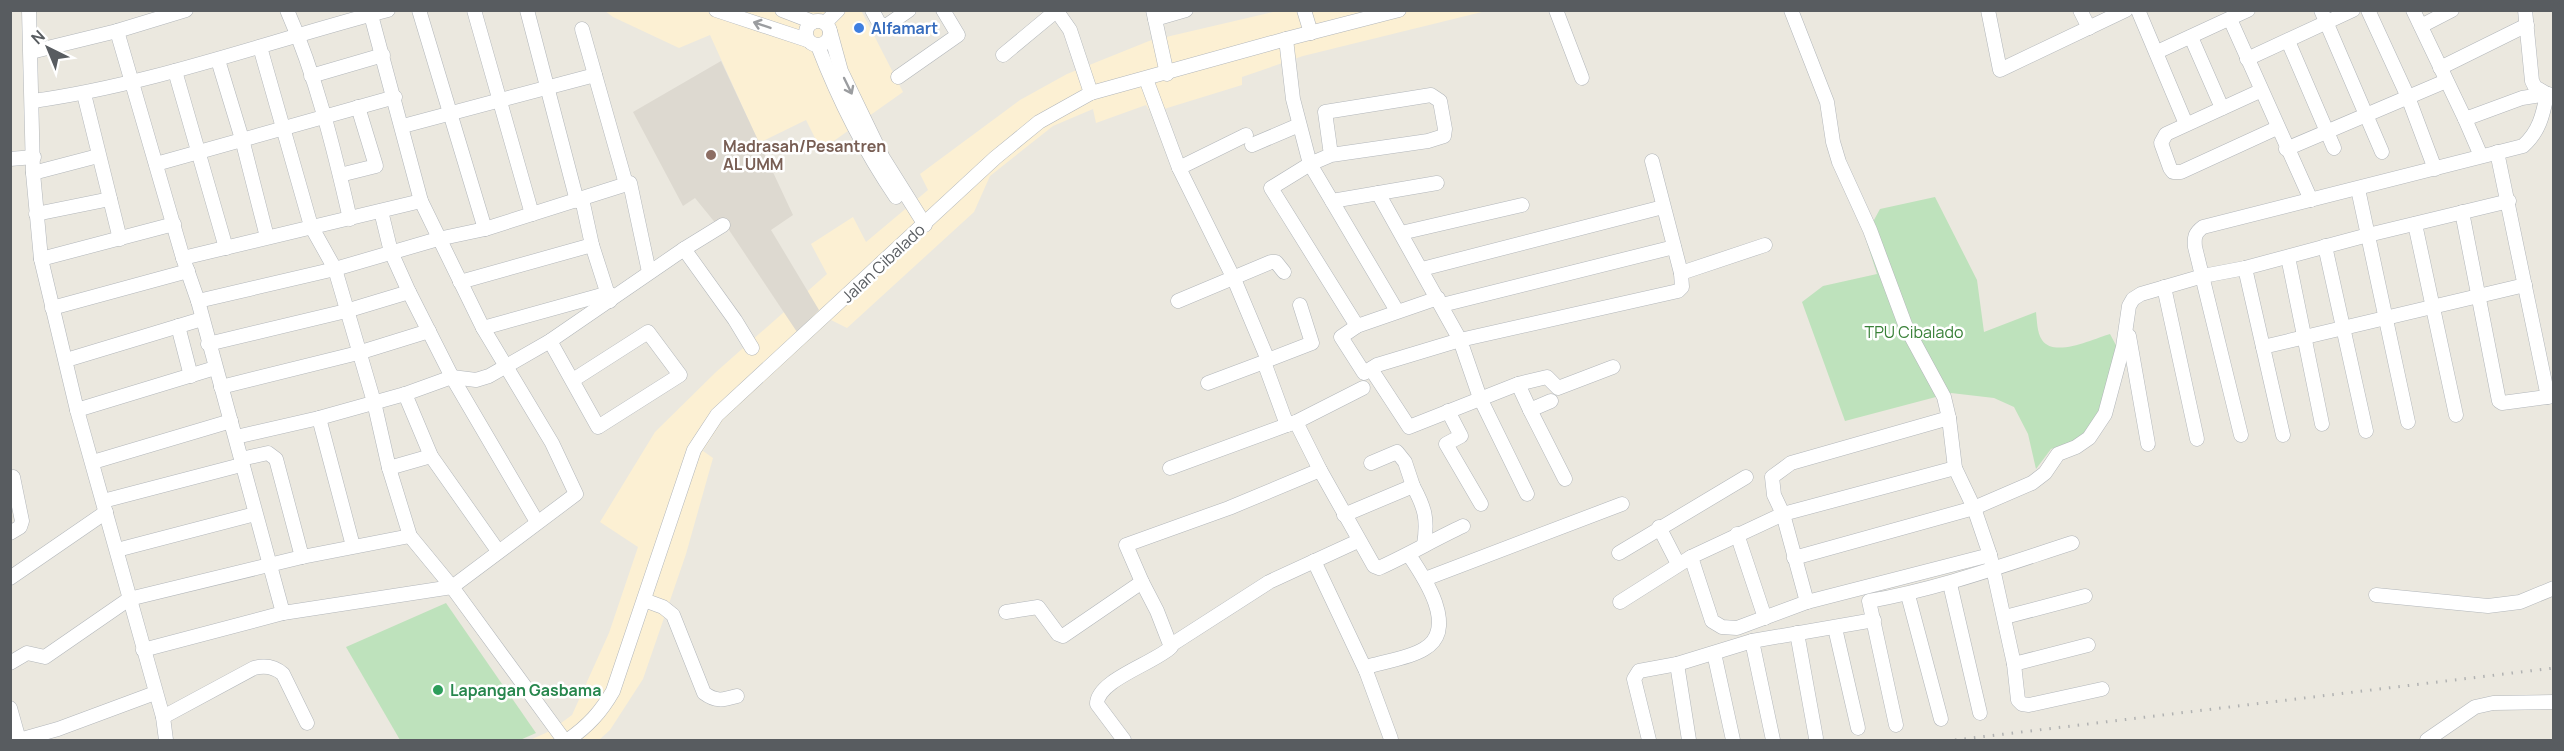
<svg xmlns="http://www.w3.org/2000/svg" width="2564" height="751" font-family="Manrope,sans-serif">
	<rect width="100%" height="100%" fill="#ebe8df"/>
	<g fill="#fcf0d3">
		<polygon points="605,11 858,11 862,12 903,92 821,150 806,120 759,143 710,35 679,48 613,17"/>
		<polygon points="1277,11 1486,11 1303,56 1242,77 1242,85 1151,113 1146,105 1096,123 1093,109 1053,126 990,176 974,212 847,328 831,320 723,420 703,451 713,458 686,554 643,679 610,730 599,740 530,740 550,731 572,715 609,633 638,547 600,522 655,432 716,372 827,274 811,244 853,217 866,242 928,190 920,174 1020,100 1067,74 1149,41"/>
	</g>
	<polygon fill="#ddd9d0" points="721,61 793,215 771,230 819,310 797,332 723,221 717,225 695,198 683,206 633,112"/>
	<g fill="#bee2bc">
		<path d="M1935,197L1977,280L1984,332L2036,312C2037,320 2037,333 2042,340C2054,358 2093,339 2110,334L2118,349L2099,410L2087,431L2076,440L2051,449L2036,469L2028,434L2014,407L1994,398L1951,393L1845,421L1802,302L1823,286L1877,274L1861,224L1874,220L1880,209Z"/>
		<polygon points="446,603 536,733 520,740 400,740 346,647"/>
	</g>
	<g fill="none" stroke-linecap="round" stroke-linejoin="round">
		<g stroke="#b2b6ba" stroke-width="15">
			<g id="minor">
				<polyline points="29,10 33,173 41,259 77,410 163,717 166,740"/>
				<path d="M287,10C316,76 334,149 350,219"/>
				<polyline points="419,10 485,229"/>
				<polyline points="474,10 532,214"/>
				<polyline points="527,10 577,201"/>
				<polyline points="716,10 807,40"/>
				<polyline points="782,10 813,22"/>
				<polyline points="872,10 879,23 886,26 909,10"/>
				<polyline points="1056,10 1070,30 1091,93"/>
				<polyline points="1153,10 1167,74"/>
				<polyline points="1304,10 1311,33"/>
				<polyline points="1556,10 1582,78"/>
				<polyline points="1791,10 1827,102 1833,142 1839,162 1870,230 1906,327 1944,397 1949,418 1955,468 1974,508 1990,555 2014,664 2018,700 2022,704 2029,705 2102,689"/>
				<polyline points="1988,10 2000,70 2126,10"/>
				<polyline points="2080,10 2089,28"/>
				<polyline points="2138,10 2186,124"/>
				<polyline points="2321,10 2382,152"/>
				<polyline points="2368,10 2408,97 2435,169"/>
				<polyline points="2413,10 2465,119 2522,98 2548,94"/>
				<polyline points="1155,19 1186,10"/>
				<polyline points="2230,19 2311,200"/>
				<circle cx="818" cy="33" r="12"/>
				<polyline points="825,23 838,10"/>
				<polyline points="2421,26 2452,10"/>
				<polyline points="582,29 626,184"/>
				<polyline points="117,31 183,258 198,301 283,613"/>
				<polyline points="830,31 841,71 883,158 925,225"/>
				<polyline points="2191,37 2222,108"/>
				<polyline points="1286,39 1293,99 1310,164 1397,311"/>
				<polyline points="2288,41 2334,148"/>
				<path d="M818,46C838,98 864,150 896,197"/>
				<polyline points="260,47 311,226 335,269 374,402 389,468 410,536 452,587 564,740"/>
				<polyline points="31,52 117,31 186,10"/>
				<polyline points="2157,52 2248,10"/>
				<polyline points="1003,55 1056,11"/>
				<polyline points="2247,59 2353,10"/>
				<polyline points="218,60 242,139 267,237"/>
				<polyline points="2440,68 2527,25"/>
				<polyline points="175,71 226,248"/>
				<polyline points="311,76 383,55"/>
				<polyline points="898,77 958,35 943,10"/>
				<path d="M1146,79L1179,168L1234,279L1268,360L1264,362L1287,425L1296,422L1320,470L1374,566L1379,568C1408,555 1435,539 1463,526"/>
				<polyline points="2260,91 2166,134 2161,143 2170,168 2173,172 2181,172 2277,128"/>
				<polyline points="84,94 120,239"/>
				<path d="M33,101C154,84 269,41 388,10"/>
				<polyline points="2465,119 2481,156"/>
				<polyline points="403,126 595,75"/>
				<polyline points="1252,145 1299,125"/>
				<polyline points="2286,149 2446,81"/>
				<polyline points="2497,152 2548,397"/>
				<polyline points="1331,155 1325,112 1431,95 1440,101 1445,129 1444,136 1428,141 1331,155 1310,164 1271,188 1357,326"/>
				<polyline points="10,159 34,157"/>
				<polyline points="156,164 395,97"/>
				<polyline points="1179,168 1246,135"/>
				<polyline points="33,173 98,156"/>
				<polyline points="340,175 376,166 358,107"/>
				<polyline points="2358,189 2408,422"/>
				<polyline points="1378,193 1460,340 1377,365 1364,373 1341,337 1357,326 1438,298"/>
				<polyline points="582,199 592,245 610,301"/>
				<polyline points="1332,201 1437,183"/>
				<polyline points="381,211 391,252 409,292 452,377 537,522"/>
				<polyline points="2462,212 2499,401 2502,403 2554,396"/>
				<polyline points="36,214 110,199"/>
				<polyline points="2415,224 2456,415"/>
				<polyline points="1401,233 1522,205"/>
				<polyline points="2325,246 2366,431"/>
				<polyline points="684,249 723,225"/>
				<polyline points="2288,257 2322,424"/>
				<polyline points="183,258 421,201"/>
				<polyline points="41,259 174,224"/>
				<polyline points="2245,268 2283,435"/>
				<polyline points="1422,269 1663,207"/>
				<polyline points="1681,273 1765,245"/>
				<polyline points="460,282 592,245"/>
				<polyline points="2164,287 2197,439"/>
				<polyline points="198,301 335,269 438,239 485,229 630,183 649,272"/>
				<polyline points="1178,301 1271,262 1276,262 1284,272"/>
				<polyline points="1442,305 1674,247"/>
				<polyline points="52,308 188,271"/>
				<polyline points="178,326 191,376"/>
				<polyline points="483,328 609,293"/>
				<polyline points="2129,336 2148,444"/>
				<polyline points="550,341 598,427 680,375 648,332 573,380"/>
				<polyline points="208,344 346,311 409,292"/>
				<polyline points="2263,347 2525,285"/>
				<polyline points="73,358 202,319"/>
				<polyline points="1268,360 1312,343 1300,305"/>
				<polyline points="1371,369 1409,427 1518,384 1547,377 1558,388 1613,367"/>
				<polyline points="1208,383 1264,362"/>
				<polyline points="1518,384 1530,410 1551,401"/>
				<polyline points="221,387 358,353 429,331"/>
				<polyline points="405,394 431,456 498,551"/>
				<polyline points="77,410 215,368"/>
				<polyline points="1530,410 1565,479"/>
				<polyline points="1448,411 1461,436 1446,444 1481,504"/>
				<polyline points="319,418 353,546"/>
				<polyline points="1296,422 1363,388"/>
				<path d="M2241,435L2195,247C2194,237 2195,233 2203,227L2523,146C2539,132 2543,115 2547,94L2535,87L2532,81L2525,10"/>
				<polyline points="236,437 319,418 405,394 452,377 476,380 489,376 550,341 684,249 735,320 752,348"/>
				<polyline points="241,459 268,453 276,459 302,557"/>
				<polyline points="93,462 231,421"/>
				<polyline points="1371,463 1397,452 1405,462 1413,486"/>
				<polyline points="389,468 431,456"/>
				<polyline points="1170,468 1287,425"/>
				<polyline points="1955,468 1783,514 1691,557 1712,621 1722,627 1737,628 1807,602 1990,555"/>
				<polyline points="1527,494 1480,398 1460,340 1678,291 1682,287 1681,273 1652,161"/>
				<polyline points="103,501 241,465"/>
				<path d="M1344,515L1413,486C1425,508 1428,519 1424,545"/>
				<polyline points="1659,527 1678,564"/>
				<polyline points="10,533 20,527 22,521 13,477"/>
				<polyline points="1737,534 1765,618"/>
				<polyline points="117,550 255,514"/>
				<polyline points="1619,553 1746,477"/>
				<polyline points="1794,558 1974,508 2032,483 2045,473 2058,454 2076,447 2089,438 2105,414 2123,347 2129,306 2133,299 2141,294 2203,276 2245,268 2368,235 2509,201"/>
				<polyline points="1314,561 1366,671 1391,739"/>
				<polyline points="10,578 106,512"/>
				<polyline points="1425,579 1622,504"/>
				<polyline points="1950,584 1980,713"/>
				<polyline points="1908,595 1941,719"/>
				<polyline points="2376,595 2488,606 2520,602 2554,588"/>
				<path d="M644,600L663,607L673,615L704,693C716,702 723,700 737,696"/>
				<polyline points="1620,602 1691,557"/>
				<polyline points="1807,602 1783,514 1774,495 1772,477 1791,463 1949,418"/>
				<polyline points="1006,612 1038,607 1058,634 1063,636 1142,582 1126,545 1229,508 1320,470"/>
				<polyline points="2005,617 2085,596"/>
				<polyline points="1835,628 1858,728"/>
				<polyline points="1797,633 1816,738"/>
				<polyline points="1752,641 1773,740"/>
				<polyline points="1171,645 1269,582 1358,541"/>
				<polyline points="143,650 283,613 452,587 576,494 552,443 483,328 421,201 371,15"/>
				<polyline points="1714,653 1733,740"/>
				<polyline points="10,663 27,653 45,657 129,599 302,557 410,536"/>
				<polyline points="1677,664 1689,740"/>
				<polyline points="2014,664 2088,645"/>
				<path d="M1366,671L1370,666C1387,661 1409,658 1424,649C1459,629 1424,577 1409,555"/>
				<polyline points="10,708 19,740"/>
				<path d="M163,717L254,668C265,665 275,667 283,674L307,723"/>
				<path d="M1896,725L1869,601C1939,589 2004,565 2072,543"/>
				<polyline points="19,740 58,729 155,693"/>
				<path d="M568,740C588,726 601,712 613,691L694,450L717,415L995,158L1039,122L1091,93L1286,39L1399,10"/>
				<path d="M1124,740L1097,704C1097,680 1155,663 1171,647L1157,611L1142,582"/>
				<polyline points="1649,740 1634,679 1639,671 1677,664 1752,641 1874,620"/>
				<polyline points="2427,740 2475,707 2493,703 2554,702"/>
			</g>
		</g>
		<use href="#minor" stroke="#fff" stroke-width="14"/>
		<polyline stroke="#b1b2b2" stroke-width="3" stroke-dasharray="1.5 8" stroke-linecap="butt" points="1955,740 2554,668"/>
	</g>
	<defs><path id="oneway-shaft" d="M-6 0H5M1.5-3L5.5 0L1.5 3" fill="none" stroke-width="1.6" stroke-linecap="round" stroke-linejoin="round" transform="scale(1.5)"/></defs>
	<g stroke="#9b9da0">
		<use href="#oneway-shaft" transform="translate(762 25) rotate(-161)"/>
		<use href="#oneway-shaft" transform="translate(848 86) rotate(64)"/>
	</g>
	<circle fill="#3f7fe0" stroke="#fff" stroke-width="2" cx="859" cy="28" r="6"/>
	<circle fill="#8d6e63" stroke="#fff" stroke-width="2" cx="711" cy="155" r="6"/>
	<circle fill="#2e9e5b" stroke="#fff" stroke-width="2" cx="438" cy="690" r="6"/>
	<g text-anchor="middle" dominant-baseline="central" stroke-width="5" stroke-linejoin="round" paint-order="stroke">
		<g font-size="16" font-weight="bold" fill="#366cbe" stroke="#fff" text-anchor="start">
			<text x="871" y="28">Alfamart</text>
		</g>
		<g font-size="16" font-weight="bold" fill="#785e54" stroke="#fff" text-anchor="start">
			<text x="723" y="146">Madrasah/Pesantren<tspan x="723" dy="18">AL UMM</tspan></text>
		</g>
		<g font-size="16" fill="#585c60" stroke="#fff">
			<text transform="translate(883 263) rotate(-43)">Jalan Cibalado</text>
		</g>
		<g font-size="16" fill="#388037" stroke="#fff">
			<text x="1914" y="332">TPU Cibalado</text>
		</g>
		<g font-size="16" font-weight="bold" fill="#27864d" stroke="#fff" text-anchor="start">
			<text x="450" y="690">Lapangan Gasbama</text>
		</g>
	</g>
	<rect width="2564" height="751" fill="none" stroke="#585c60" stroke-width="24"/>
	<g transform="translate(48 48) rotate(317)" stroke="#ffffff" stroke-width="4.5" paint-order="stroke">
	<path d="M0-4.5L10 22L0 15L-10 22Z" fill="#585c60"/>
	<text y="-9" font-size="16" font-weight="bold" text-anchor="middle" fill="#585c60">N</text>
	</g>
</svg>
